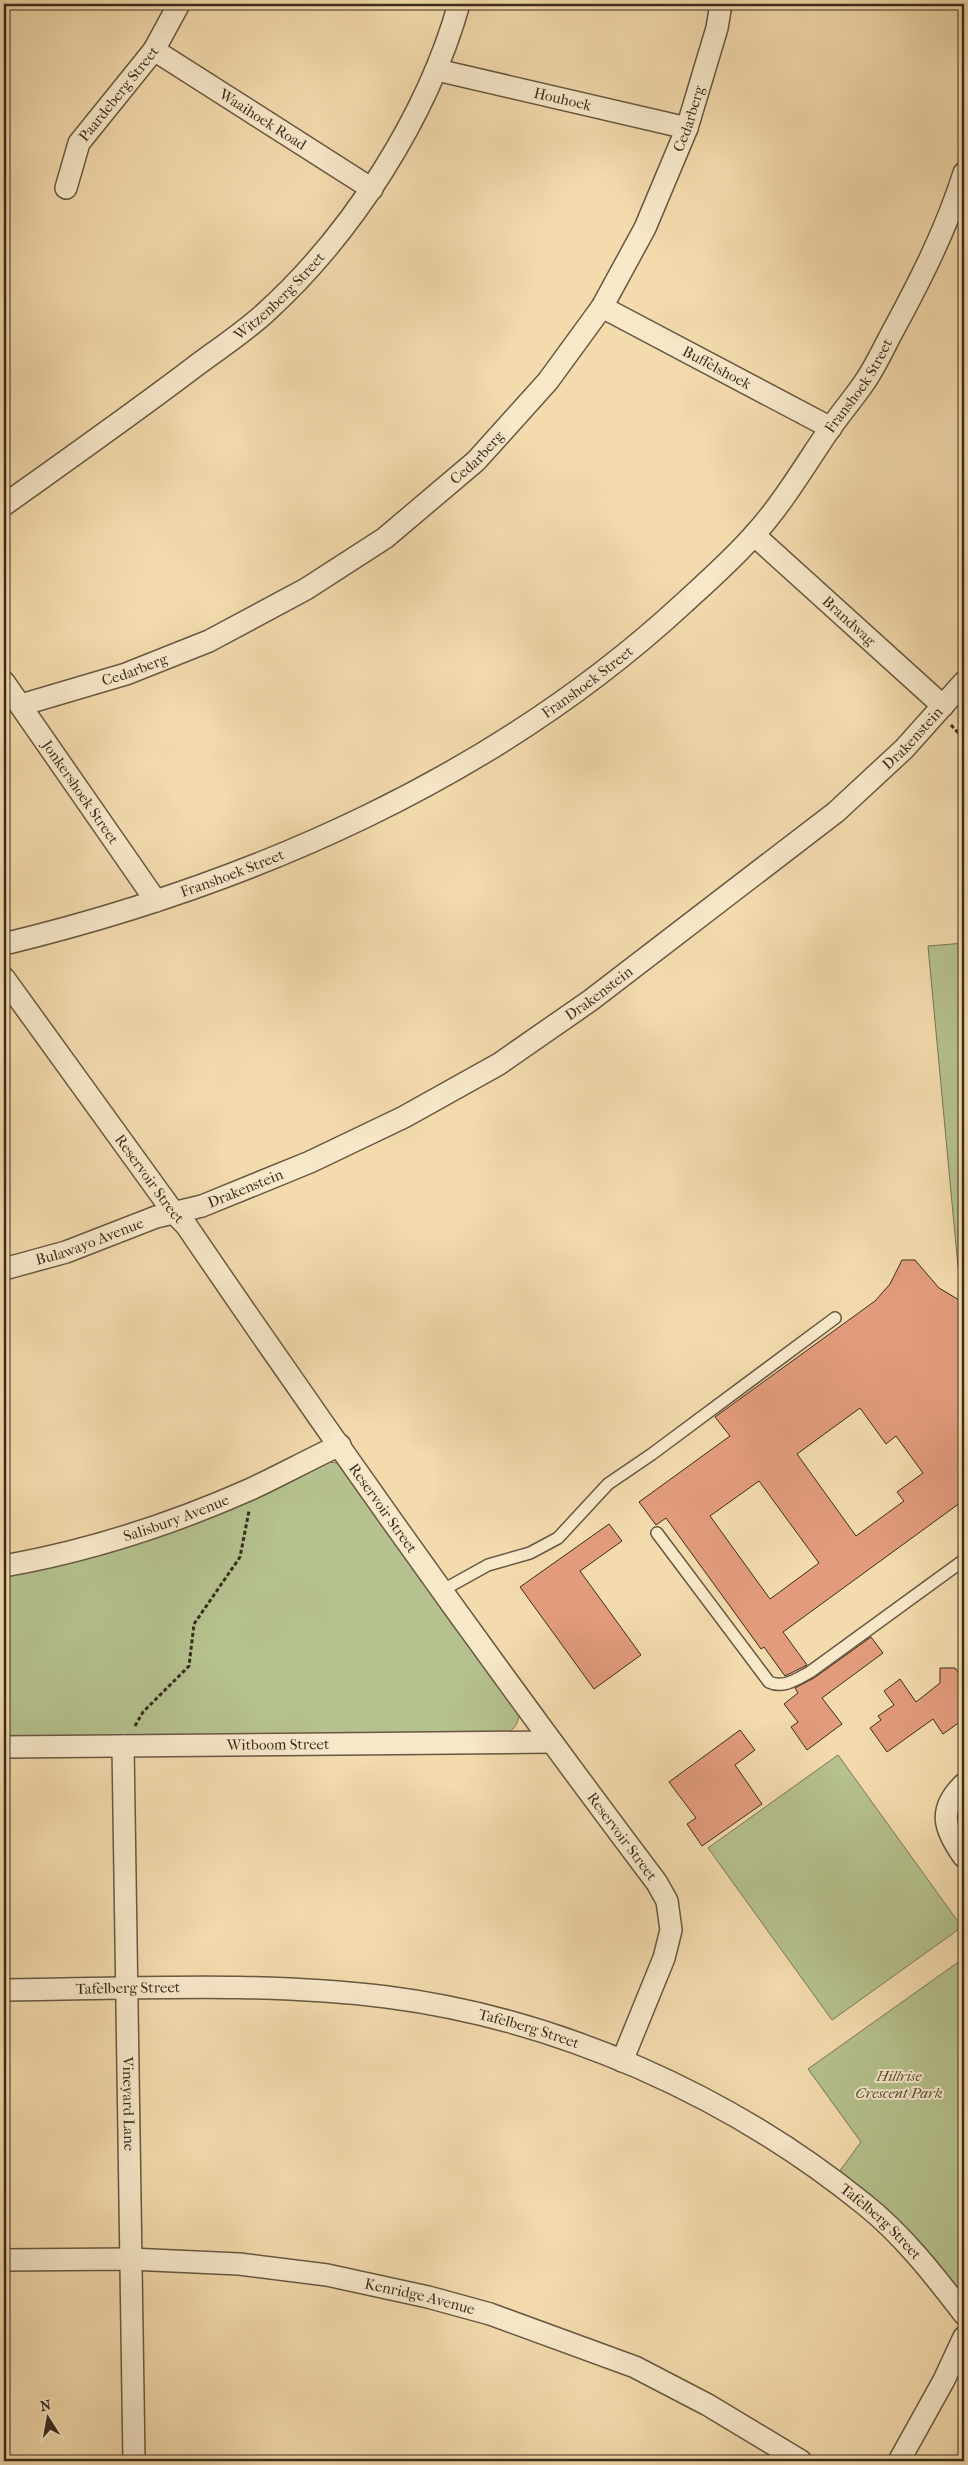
<svg xmlns="http://www.w3.org/2000/svg" width="968" height="2465" font-family="'IM FELL French Canon',serif">
	<rect width="100%" height="100%" fill="#f3dbad"/>
	<filter id="stains"><feTurbulence type="fractalNoise" baseFrequency=".004" numOctaves="4"/><feColorMatrix values="0 0 0 0 .2 0 0 0 0 .09 0 0 0 0 .02 0 0 0 .5 -.17"/></filter>
	<radialGradient id="worn" r=".72"><stop offset=".6" stop-color="#630" stop-opacity="0"/><stop offset="1" stop-color="#630" stop-opacity=".3"/></radialGradient>
	<g fill="#b5c18e" stroke="#787656">
		<polygon points="964,943 964,1266 958,1267 928,946"/>
		<path d="M329,1462L338,1463L519,1715C518,1724 514,1730 505,1734L4,1738V1575Z"/>
		<polygon points="838,1755 962,1927 832,2020 708,1848"/>
		<polygon points="964,1958 964,2294 933,2261 839,2172 861,2142 808,2069"/>
	</g>
	<g fill="#e29c7c" stroke="#3a2c1d" fill-rule="evenodd">
		<path d="M902,1260H915L939,1288L964,1303V1500L783,1632L807,1665L785,1676L764,1647L761,1649L666,1518L656,1525L639,1502L730,1436L715,1417L875,1301L890,1284ZM860,1408L886,1444L896,1436L923,1473L897,1492L904,1501L856,1536L797,1454ZM759,1481L819,1563L770,1599L710,1516Z"/>
		<polygon points="609,1524 622,1541 580,1571 641,1655 594,1689 520,1587"/>
		<polygon points="871,1637 883,1653 822,1698 842,1724 807,1750 791,1727 798,1722 784,1704 798,1693 795,1688 814,1678"/>
		<polygon points="940,1668 955,1668 964,1680 964,1719 943,1734 933,1719 887,1752 870,1728 881,1720 878,1716 894,1705 884,1691 900,1679 916,1702 940,1683"/>
		<polygon points="740,1730 755,1750 735,1765 762,1804 702,1846 687,1824 696,1818 669,1782"/>
	</g>
	<g fill="none" stroke-linecap="round" stroke-linejoin="round">
		<g stroke="#685841" stroke-width="14">
			<g id="service">
				<path d="M657,1533L769,1682C783,1689 797,1679 810,1672L964,1560"/>
				<polyline points="443,1590 488,1565 530,1553 558,1538 608,1484 652,1454 835,1318"/>
			</g>
		</g>
		<g stroke="#685841" stroke-width="24">
			<g id="minor">
				<path id="s1" d="M154,50L372,189"/>
				<path id="s2" d="M437,70L687,128"/>
				<path id="s3" d="M66,188L79,143L154,50L179,4"/>
				<path id="s4" d="M602,307L831,428"/>
				<path id="s5" d="M4,505C67,460 131,415 193,368C217,350 243,333 265,313C352,234 427,117 459,4"/>
				<path id="s6" d="M754,535L943,706"/>
				<path id="s7" d="M4,682L156,901"/>
				<path id="s8" d="M21,705L126,674L209,641L306,589L385,538L476,461L548,381L602,307L645,228L687,128L717,28L721,4"/>
				<path id="s9" d="M4,944C252,884 496,777 684,603C708,581 733,559 754,535C783,503 805,465 829,430C840,414 853,399 864,383C876,366 885,345 895,327C922,277 947,227 964,173"/>
				<path id="s10" d="M4,978L174,1213L186,1225C338,1448 495,1668 657,1883L667,1901L671,1930L664,1958L622,2061"/>
				<path id="s11" d="M4,1269L66,1252L156,1217L202,1206L310,1162L404,1117L499,1064L591,1000L836,812L904,749L964,682"/>
				<path id="s12" d="M4,1566C89,1551 172,1524 251,1489C281,1475 310,1459 340,1445"/>
				<path id="s13" d="M123,1746L134,2461"/>
				<path id="s14" d="M4,1747L551,1742"/>
				<path d="M964,1784C937,1810 944,1829 964,1857"/>
				<path id="s15" d="M4,1990C131,1989 260,1981 387,1997C559,2019 729,2095 864,2204C902,2234 934,2275 964,2314"/>
				<path id="s16" d="M4,2260L130,2259L239,2264L327,2275L428,2297L490,2314L635,2367L708,2405L801,2461"/>
				<polyline points="899,2461 944,2380 964,2337"/>
			</g>
		</g>
		<g stroke="#3a2c1d" stroke-width="3" stroke-dasharray="4 2.5" stroke-linecap="butt">
			<polyline points="951,725 964,739"/>
			<polyline points="135,1726 143,1712 189,1666 194,1624 240,1557 249,1511"/>
		</g>
		<use href="#service" stroke="#f7e8ca" stroke-width="11"/>
		<use href="#minor" stroke="#f7e8ca" stroke-width="21"/>
	</g>
	<g text-anchor="middle" dominant-baseline="central" stroke-width="4" stroke-linejoin="round" paint-order="stroke">
		<g font-size="15" fill="#3a2c1d" stroke="#f7e8ca">
			<text stroke="none"><textPath href="#s3" startOffset="110">Paardeberg Street</textPath></text>
			<text stroke="none"><textPath href="#s2" startOffset="129">Houhoek</textPath></text>
			<text stroke="none"><textPath href="#s8" startOffset="929">Cedarberg</textPath></text>
			<text stroke="none"><textPath href="#s1" startOffset="129">Waaihoek Road</textPath></text>
			<text stroke="none"><textPath href="#s5" startOffset="346">Witzenberg Street</textPath></text>
			<text stroke="none"><textPath href="#s4" startOffset="130">Buffelshoek</textPath></text>
			<text stroke="none"><textPath href="#s9" startOffset="1049">Franshoek Street</textPath></text>
			<text stroke="none"><textPath href="#s8" startOffset="525">Cedarberg</textPath></text>
			<text stroke="none"><textPath href="#s6" startOffset="128">Brandwag</textPath></text>
			<text stroke="none"><textPath href="#s8" startOffset="119">Cedarberg</textPath></text>
			<text stroke="none"><textPath href="#s9" startOffset="644">Franshoek Street</textPath></text>
			<text stroke="none"><textPath href="#s11" startOffset="1065">Drakenstein</textPath></text>
			<text stroke="none"><textPath href="#s7" startOffset="134">Jonkershoek Street</textPath></text>
			<text stroke="none"><textPath href="#s9" startOffset="239">Franshoek Street</textPath></text>
			<text stroke="none"><textPath href="#s11" startOffset="660">Drakenstein</textPath></text>
			<text stroke="none"><textPath href="#s10" startOffset="248">Reservoir Street</textPath></text>
			<text stroke="none"><textPath href="#s11" startOffset="255">Drakenstein</textPath></text>
			<text stroke="none"><textPath href="#s11" startOffset="90">Bulawayo Avenue</textPath></text>
			<text stroke="none"><textPath href="#s10" startOffset="652">Reservoir Street</textPath></text>
			<text stroke="none"><textPath href="#s12" startOffset="179">Salisbury Avenue</textPath></text>
			<text stroke="none"><textPath href="#s14" startOffset="274">Witboom Street</textPath></text>
			<text stroke="none"><textPath href="#s10" startOffset="1058">Reservoir Street</textPath></text>
			<text stroke="none"><textPath href="#s15" startOffset="124">Tafelberg Street</textPath></text>
			<text stroke="none"><textPath href="#s15" startOffset="529">Tafelberg Street</textPath></text>
			<text stroke="none"><textPath href="#s13" startOffset="358">Vineyard Lane</textPath></text>
			<text stroke="none"><textPath href="#s15" startOffset="934">Tafelberg Street</textPath></text>
			<text stroke="none"><textPath href="#s16" startOffset="419">Kenridge Avenue</textPath></text>
		</g>
		<g font-size="15" font-style="italic" fill="#595139" stroke="#f7e8ca">
			<text x="899" y="2076">Hillrise<tspan x="899" dy="17">Crescent Park</tspan></text>
		</g>
	</g>
	<rect width="968" height="2465" fill="none" stroke="#f3dbad" stroke-width="20"/>
	<rect x="5" y="5" width="958" height="2455" fill="none" stroke="#3a2c1d" stroke-width="2.5"/>
	<rect x="10" y="10" width="948" height="2445" fill="none" stroke="#3a2c1d"/>
	<g transform="translate(48 2418) rotate(349)" stroke="#f7e8ca" stroke-width="4" paint-order="stroke">
	<path d="M0-4L9 19L0 12L-9 19Z" fill="#3a2c1d"/>
	<text y="-8" font-size="14" font-weight="bold" text-anchor="middle" fill="#3a2c1d">N</text>
	</g>
	<rect width="100%" height="100%" filter="url(#stains)"/>
	<rect width="100%" height="100%" fill="url(#worn)"/>
</svg>
